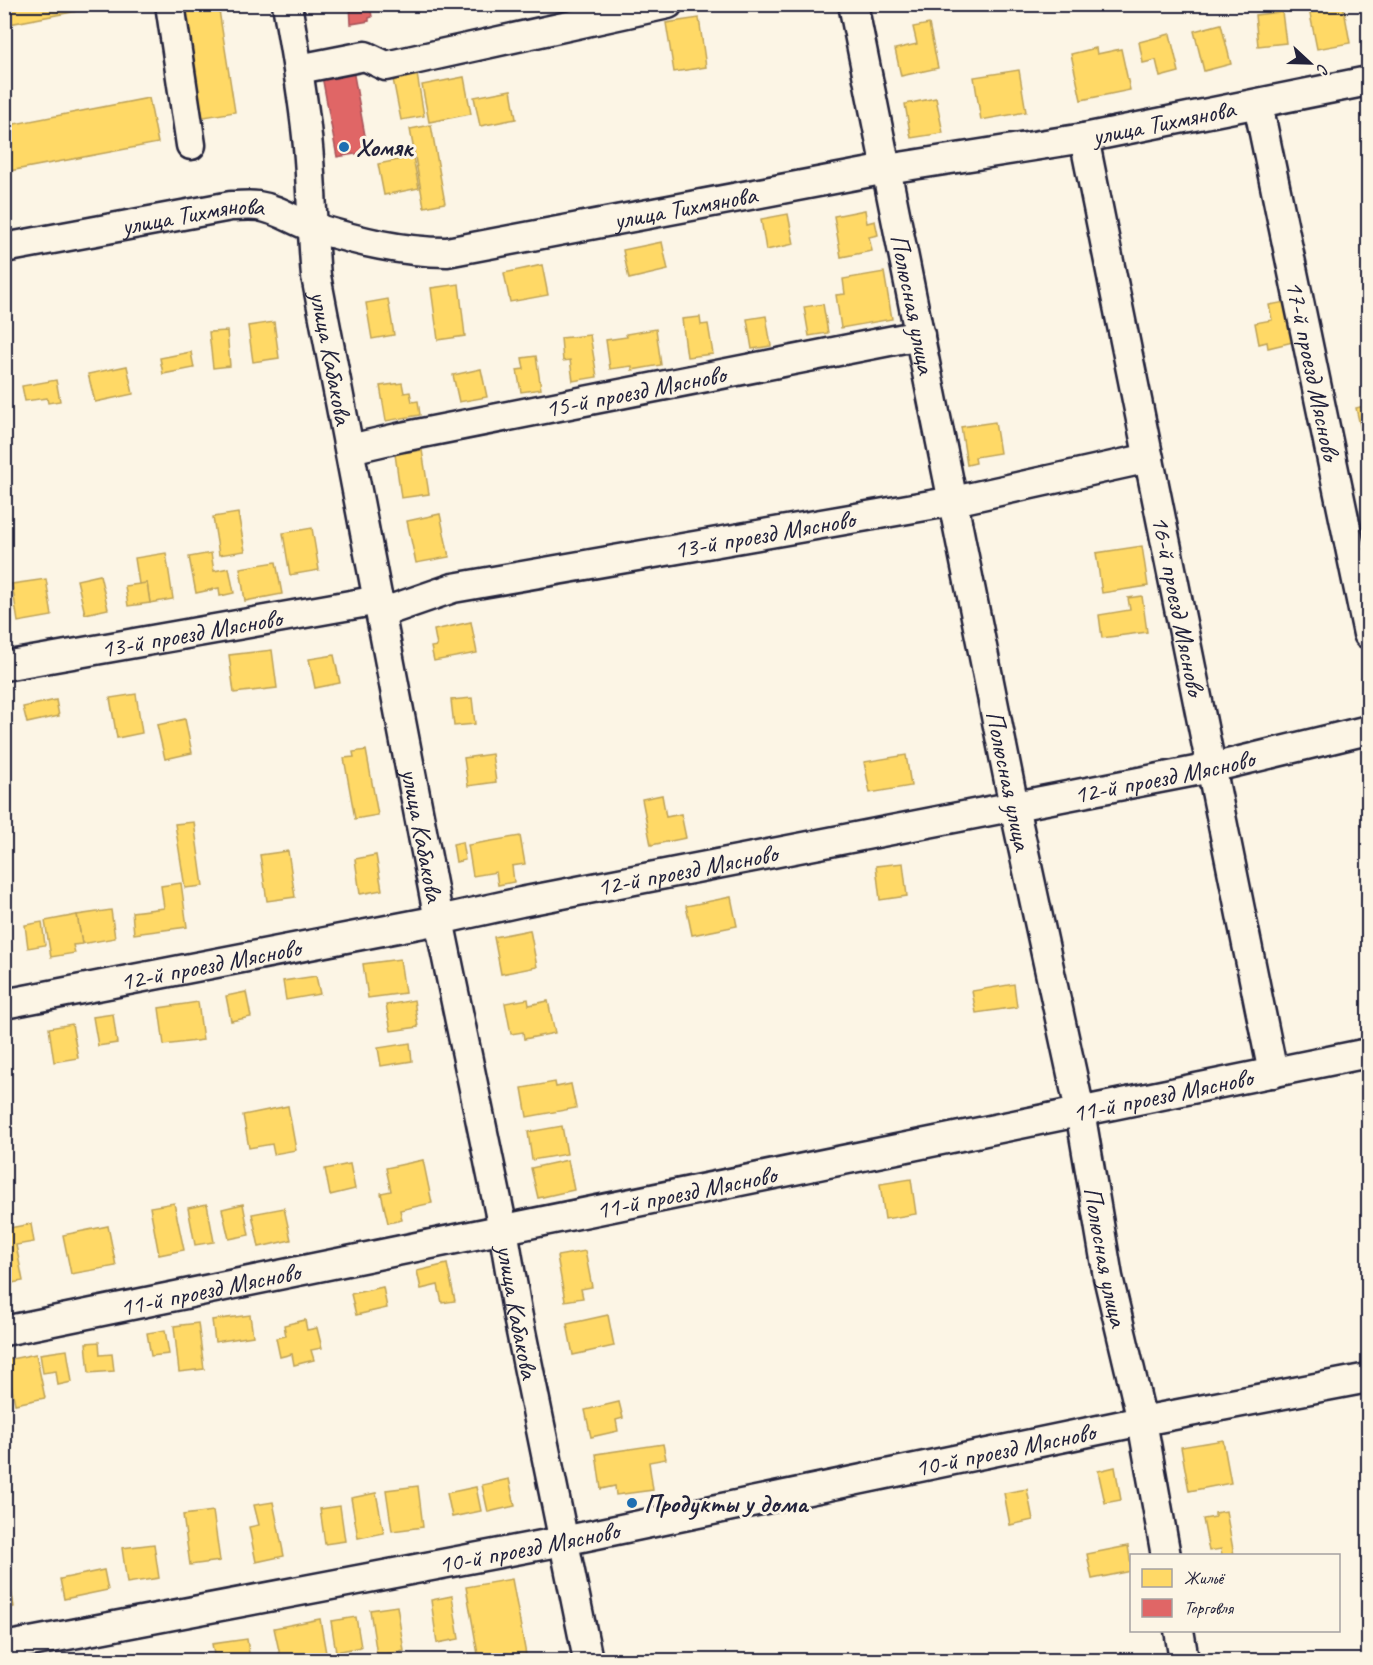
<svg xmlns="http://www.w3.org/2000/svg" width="1373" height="1665" font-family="Caveat,sans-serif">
	<rect width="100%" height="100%" fill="#fcf5e5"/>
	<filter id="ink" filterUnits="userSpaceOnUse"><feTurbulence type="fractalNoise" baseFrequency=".0167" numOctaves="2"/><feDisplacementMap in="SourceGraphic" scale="12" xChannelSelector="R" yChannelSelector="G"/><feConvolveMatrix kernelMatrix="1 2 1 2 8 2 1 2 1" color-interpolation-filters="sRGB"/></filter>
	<g filter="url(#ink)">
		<g fill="#ffd966" stroke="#bda259" stroke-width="1.5">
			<polygon points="4,4 114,4 4,25"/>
			<polygon points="175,4 218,4 235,112 192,119"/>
			<polygon points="876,4 910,4 878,11"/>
			<polygon points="1308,4 1343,4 1350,43 1317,49"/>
			<polygon points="1282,12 1286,43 1258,46 1255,15"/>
			<polygon points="699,18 706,67 674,72 666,23"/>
			<polygon points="929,24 938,68 901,76 895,49 917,44 913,27"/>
			<polygon points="1221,24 1231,64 1204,71 1194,31"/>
			<polygon points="1170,34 1179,72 1160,77 1156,60 1143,63 1139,42"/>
			<polygon points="1096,48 1097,54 1121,49 1130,90 1081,100 1071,54"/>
			<polygon points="1019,70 1026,112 981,120 974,77"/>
			<polygon points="417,74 424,116 401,120 393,79"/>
			<polygon points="464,77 471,114 429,122 422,85"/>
			<polygon points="511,90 516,119 480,126 474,97"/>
			<polygon points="149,98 158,143 4,172 4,126"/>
			<polygon points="936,98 943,133 911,138 905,104"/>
			<polygon points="431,125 445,203 424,207 410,129"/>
			<polygon points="413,157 419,188 384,195 378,164"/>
			<polygon points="865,210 867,223 875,221 878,235 869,237 872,251 841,257 834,216"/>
			<polygon points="788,214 794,244 766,250 761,219"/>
			<polygon points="662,242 668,270 629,279 623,250"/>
			<polygon points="542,265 548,295 510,302 504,273"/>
			<polygon points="884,272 892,319 841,328 836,295 845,294 843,279"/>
			<polygon points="459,284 465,336 438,340 431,288"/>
			<polygon points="388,299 394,335 372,339 366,303"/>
			<polygon points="1285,302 1293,342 1268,348 1267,342 1259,344 1255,323 1272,320 1269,305"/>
			<polygon points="823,304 828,333 809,336 804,307"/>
			<polygon points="766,316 771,346 752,349 747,319"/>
			<polygon points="700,317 701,325 708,324 713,354 687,357 682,319"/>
			<polygon points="274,322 279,358 253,362 248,326"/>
			<polygon points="656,329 661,365 632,370 632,366 610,369 606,340 627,337 626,334"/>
			<polygon points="227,331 230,366 213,368 209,332"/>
			<polygon points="590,335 597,377 573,381 570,360 563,361 561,338"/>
			<polygon points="191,352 194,368 163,374 160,358"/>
			<polygon points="536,356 541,389 521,392 517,370 524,369 522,358"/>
			<polygon points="127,366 133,394 95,402 88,374"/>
			<polygon points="481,369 487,397 459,402 453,375"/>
			<polygon points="56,380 60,401 48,403 47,398 25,401 22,386"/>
			<polygon points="402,383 404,393 410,392 412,402 418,401 420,415 386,421 380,386"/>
			<polygon points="1368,405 1368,432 1362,434 1356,408"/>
			<polygon points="995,422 1000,453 975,457 976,463 967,465 961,427"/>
			<polygon points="422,450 429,494 401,498 395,454"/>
			<polygon points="238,513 245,551 219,555 213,517"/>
			<polygon points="440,514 449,557 416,563 407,521"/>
			<polygon points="312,528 319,570 290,575 283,533"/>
			<polygon points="1142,546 1148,586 1102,593 1096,553"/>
			<polygon points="166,553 173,599 150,603 147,583 139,584 135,558"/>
			<polygon points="211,553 214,571 229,568 234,593 220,596 219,588 196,593 189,557"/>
			<polygon points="276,562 282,594 245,601 240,568"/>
			<polygon points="100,575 108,609 85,614 77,580"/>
			<polygon points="46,579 52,616 18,622 12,584"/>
			<polygon points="147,583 150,603 128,606 125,586"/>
			<polygon points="1142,596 1147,632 1102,638 1099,615 1130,610 1128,598"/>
			<polygon points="471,622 477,653 434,661 431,647 437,646 434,630"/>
			<polygon points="272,650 277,688 234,693 229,655"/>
			<polygon points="334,655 340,683 315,688 309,659"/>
			<polygon points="136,694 142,733 117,738 110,698"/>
			<polygon points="472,698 475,724 454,726 451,700"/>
			<polygon points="56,700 59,716 27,723 23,707"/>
			<polygon points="185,719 192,753 165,759 157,725"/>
			<polygon points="366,750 378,815 355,819 344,758 354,757 353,752"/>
			<polygon points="492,754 496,782 468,786 464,758"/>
			<polygon points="906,755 911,786 870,793 864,762"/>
			<polygon points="662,795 666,817 681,814 686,838 651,845 642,799"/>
			<polygon points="194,822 203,886 185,888 175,824"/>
			<polygon points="520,836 525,864 512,866 514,882 498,885 496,872 473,876 468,845"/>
			<polygon points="462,842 465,860 456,862 453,844"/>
			<polygon points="288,851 295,897 267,901 260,855"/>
			<polygon points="376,855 382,890 360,894 355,859"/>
			<polygon points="903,863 907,896 880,900 876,866"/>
			<polygon points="181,883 187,927 134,934 132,912 164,908 161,886"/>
			<polygon points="731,897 737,926 692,935 686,906"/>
			<polygon points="111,910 115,938 82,944 77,915"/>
			<polygon points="1368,912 1368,936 1366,936 1363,913"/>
			<polygon points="77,915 82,944 73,945 75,953 51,957 45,921"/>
			<polygon points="42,922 45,945 28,948 25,925"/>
			<polygon points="530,930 537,967 501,974 494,937"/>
			<polygon points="400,959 405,993 368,998 363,964"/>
			<polygon points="316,976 320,994 286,1000 283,981"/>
			<polygon points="1014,984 1017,1007 976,1013 972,991"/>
			<polygon points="246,992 251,1017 231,1021 226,996"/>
			<polygon points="528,999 529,1005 548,1001 555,1033 524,1039 523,1032 511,1034 505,1003"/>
			<polygon points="414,1000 418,1027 391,1031 386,1005"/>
			<polygon points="198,1002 203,1040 164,1045 159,1008"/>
			<polygon points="113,1014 117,1043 98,1046 93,1017"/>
			<polygon points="72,1024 78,1058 54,1062 49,1028"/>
			<polygon points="410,1043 412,1061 381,1066 378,1048"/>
			<polygon points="555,1082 556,1087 571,1084 576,1108 527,1117 522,1088"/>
			<polygon points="288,1106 296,1150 274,1154 272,1144 249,1148 243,1115"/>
			<polygon points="562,1126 567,1154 532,1160 528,1132"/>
			<polygon points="423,1160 432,1203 400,1210 402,1220 388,1223 381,1193 391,1191 386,1168"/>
			<polygon points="568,1160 574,1190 538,1198 531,1168"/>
			<polygon points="350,1164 355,1189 330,1195 325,1169"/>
			<polygon points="911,1179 916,1214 885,1219 880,1184"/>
			<polygon points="174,1203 184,1250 159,1255 150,1207"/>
			<polygon points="207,1204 214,1242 195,1245 188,1208"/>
			<polygon points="243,1204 249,1235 229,1239 222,1209"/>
			<polygon points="284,1208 291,1240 259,1247 252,1214"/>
			<polygon points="31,1224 34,1242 16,1245 23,1281 6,1284 4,1245 8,1245 4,1229"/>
			<polygon points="108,1226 116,1266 71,1274 63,1235"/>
			<polygon points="585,1251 592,1287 581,1289 583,1298 565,1301 557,1256"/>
			<polygon points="447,1264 455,1301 442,1303 438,1285 421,1289 417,1271"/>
			<polygon points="383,1287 387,1308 356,1315 351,1294"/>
			<polygon points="250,1315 253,1336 215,1342 212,1320"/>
			<polygon points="608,1315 614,1346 573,1355 567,1324"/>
			<polygon points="305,1320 307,1330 317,1328 322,1348 311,1350 314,1360 294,1365 292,1354 280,1357 276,1338 286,1336 284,1325"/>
			<polygon points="198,1323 204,1369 179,1372 174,1326"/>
			<polygon points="165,1330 169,1354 151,1356 147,1333"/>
			<polygon points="99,1342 100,1355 112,1354 114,1371 89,1373 86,1343"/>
			<polygon points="67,1350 72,1382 58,1385 56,1371 43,1373 40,1354"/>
			<polygon points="36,1354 45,1398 15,1404 6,1360"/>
			<polygon points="619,1402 623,1418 616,1420 618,1431 591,1437 585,1410"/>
			<polygon points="1223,1440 1231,1483 1189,1491 1181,1447"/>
			<polygon points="663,1444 666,1459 649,1462 653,1490 616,1495 615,1486 601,1489 596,1454"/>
			<polygon points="1115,1467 1121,1500 1105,1503 1098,1471"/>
			<polygon points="509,1479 515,1506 488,1512 482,1485"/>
			<polygon points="418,1486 423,1527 392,1531 386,1490"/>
			<polygon points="476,1487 481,1511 452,1517 447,1493"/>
			<polygon points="1027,1489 1033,1520 1010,1525 1004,1493"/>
			<polygon points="376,1493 384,1533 358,1538 351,1498"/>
			<polygon points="273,1502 284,1556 256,1562 249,1527 259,1525 254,1505"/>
			<polygon points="340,1506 345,1541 325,1544 320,1509"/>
			<polygon points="213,1511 220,1561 190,1565 183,1515"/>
			<polygon points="1226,1511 1234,1555 1230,1556 1222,1556 1221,1549 1209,1551 1203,1519 1215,1517 1215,1513"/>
			<polygon points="154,1544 159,1578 127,1583 122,1548"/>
			<polygon points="1128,1546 1132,1571 1092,1579 1087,1554"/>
			<polygon points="6,1559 14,1607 4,1609 4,1560"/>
			<polygon points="104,1570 108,1590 64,1599 60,1579"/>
			<polygon points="512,1579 527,1660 479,1660 466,1587"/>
			<polygon points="452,1596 459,1639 437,1643 431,1600"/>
			<polygon points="397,1606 404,1651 377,1655 370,1610"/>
			<polygon points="356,1617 361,1647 336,1652 331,1621"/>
			<polygon points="320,1619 326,1653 281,1660 274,1628"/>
			<polygon points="247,1639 250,1660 215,1660 212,1644"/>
		</g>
		<g fill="#e06666" stroke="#a75259" stroke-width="1.5">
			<polygon points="350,4 370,4 372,17 369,18 369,21 351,24"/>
			<polygon points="353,70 368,152 337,157 322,76"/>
		</g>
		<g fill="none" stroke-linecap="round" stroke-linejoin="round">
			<g stroke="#22223b" stroke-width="33">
				<g id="minor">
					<polyline points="170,4 191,145"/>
					<path id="s1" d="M287,4C295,52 304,99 308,147C312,190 312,233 316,276L439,920L503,1229L518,1317L588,1660"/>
					<path id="s2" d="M853,4L1014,806L1080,1111L1108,1277L1142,1421L1166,1556"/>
					<polyline points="299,69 365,56 386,66 668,4"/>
					<path id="s3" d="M1258,104L1368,634"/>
					<path id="s4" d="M1084,138L1273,1073"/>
					<path id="s5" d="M4,248L231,206C240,206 250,205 258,206C279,209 295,222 315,228C358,241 402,252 447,252L887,169L1084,138L1368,81"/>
					<path id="s6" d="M350,449L402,437L920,335"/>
					<path id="s7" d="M381,613L453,588L954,501L1149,458"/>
					<path id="s8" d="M4,666L379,600"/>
					<path id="s9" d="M4,1004L439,920L521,902L1211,768L1368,730"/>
					<path id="s10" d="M4,1331L1368,1053"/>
					<polyline points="1179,1630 1184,1660"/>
					<path id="s11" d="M4,1647L563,1541L1142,1421L1368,1378"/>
				</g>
			</g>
			<use href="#minor" stroke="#fcf5e5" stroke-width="28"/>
		</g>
	</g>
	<g fill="#1f6fb2" stroke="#fcf5e5" stroke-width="2">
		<circle cx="344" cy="147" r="6"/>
		<circle cx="632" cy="1503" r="6"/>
	</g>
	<g text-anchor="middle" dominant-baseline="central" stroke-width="6" stroke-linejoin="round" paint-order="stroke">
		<g font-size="26" fill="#22223b" stroke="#fcf5e5">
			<text stroke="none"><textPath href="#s5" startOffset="1182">улица Тихмянова</textPath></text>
			<text stroke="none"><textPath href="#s5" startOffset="696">улица Тихмянова</textPath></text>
			<text stroke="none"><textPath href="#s5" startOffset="192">улица Тихмянова</textPath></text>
			<text stroke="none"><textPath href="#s2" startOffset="306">Полюсная улица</textPath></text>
			<text stroke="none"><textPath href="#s1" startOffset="357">улица Кабакова</textPath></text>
			<text stroke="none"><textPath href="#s3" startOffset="272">17-й проезд Мясново</textPath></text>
			<text stroke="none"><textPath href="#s6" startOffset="291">15-й проезд Мясново</textPath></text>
			<text stroke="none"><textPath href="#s7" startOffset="392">13-й проезд Мясново</textPath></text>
			<text stroke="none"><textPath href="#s4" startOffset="477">16-й проезд Мясново</textPath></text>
			<text stroke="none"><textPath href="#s8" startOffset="190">13-й проезд Мясново</textPath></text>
			<text stroke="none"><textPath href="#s9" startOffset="1182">12-й проезд Мясново</textPath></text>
			<text stroke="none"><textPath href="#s2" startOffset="792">Полюсная улица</textPath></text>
			<text stroke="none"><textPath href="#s1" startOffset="843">улица Кабакова</textPath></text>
			<text stroke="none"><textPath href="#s9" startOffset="696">12-й проезд Мясново</textPath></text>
			<text stroke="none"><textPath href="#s9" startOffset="210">12-й проезд Мясново</textPath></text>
			<text stroke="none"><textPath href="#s10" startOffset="1182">11-й проезд Мясново</textPath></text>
			<text stroke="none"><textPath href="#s10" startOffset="696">11-й проезд Мясново</textPath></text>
			<text stroke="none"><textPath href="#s2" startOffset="1278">Полюсная улица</textPath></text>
			<text stroke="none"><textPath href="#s10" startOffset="210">11-й проезд Мясново</textPath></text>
			<text stroke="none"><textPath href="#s1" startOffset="1329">улица Кабакова</textPath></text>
			<text stroke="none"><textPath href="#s11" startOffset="1020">10-й проезд Мясново</textPath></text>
			<text stroke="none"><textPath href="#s11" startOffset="534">10-й проезд Мясново</textPath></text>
		</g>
		<g font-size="26" font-weight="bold" fill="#22223b" stroke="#fcf5e5" text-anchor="start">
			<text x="356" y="147">Хомяк</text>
			<text x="644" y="1503">Продукты у дома</text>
		</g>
	</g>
	<rect width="1373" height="1665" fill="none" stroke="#fcf5e5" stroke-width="24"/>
	<rect x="12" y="12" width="1349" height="1641" fill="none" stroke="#22223b" stroke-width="2" filter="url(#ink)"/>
	<rect x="1130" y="1554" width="210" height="78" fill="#fcf5e5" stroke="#a5a1a1" stroke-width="1.5"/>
	<rect x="1142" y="1569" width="30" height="18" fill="#ffd966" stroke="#a5a1a1" stroke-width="1.5"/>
	<text x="1184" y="1584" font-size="18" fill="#22223b">Жильё</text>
	<rect x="1142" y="1599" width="30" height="18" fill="#e06666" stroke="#a5a1a1" stroke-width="1.5"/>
	<text x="1184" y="1614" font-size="18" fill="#22223b">Торговля</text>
	<g transform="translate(1310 63) rotate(112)" stroke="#fcf5e5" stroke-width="4.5" paint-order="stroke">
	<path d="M0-4.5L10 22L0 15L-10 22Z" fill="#22223b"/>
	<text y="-9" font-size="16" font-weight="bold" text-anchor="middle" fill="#22223b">С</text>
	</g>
</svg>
